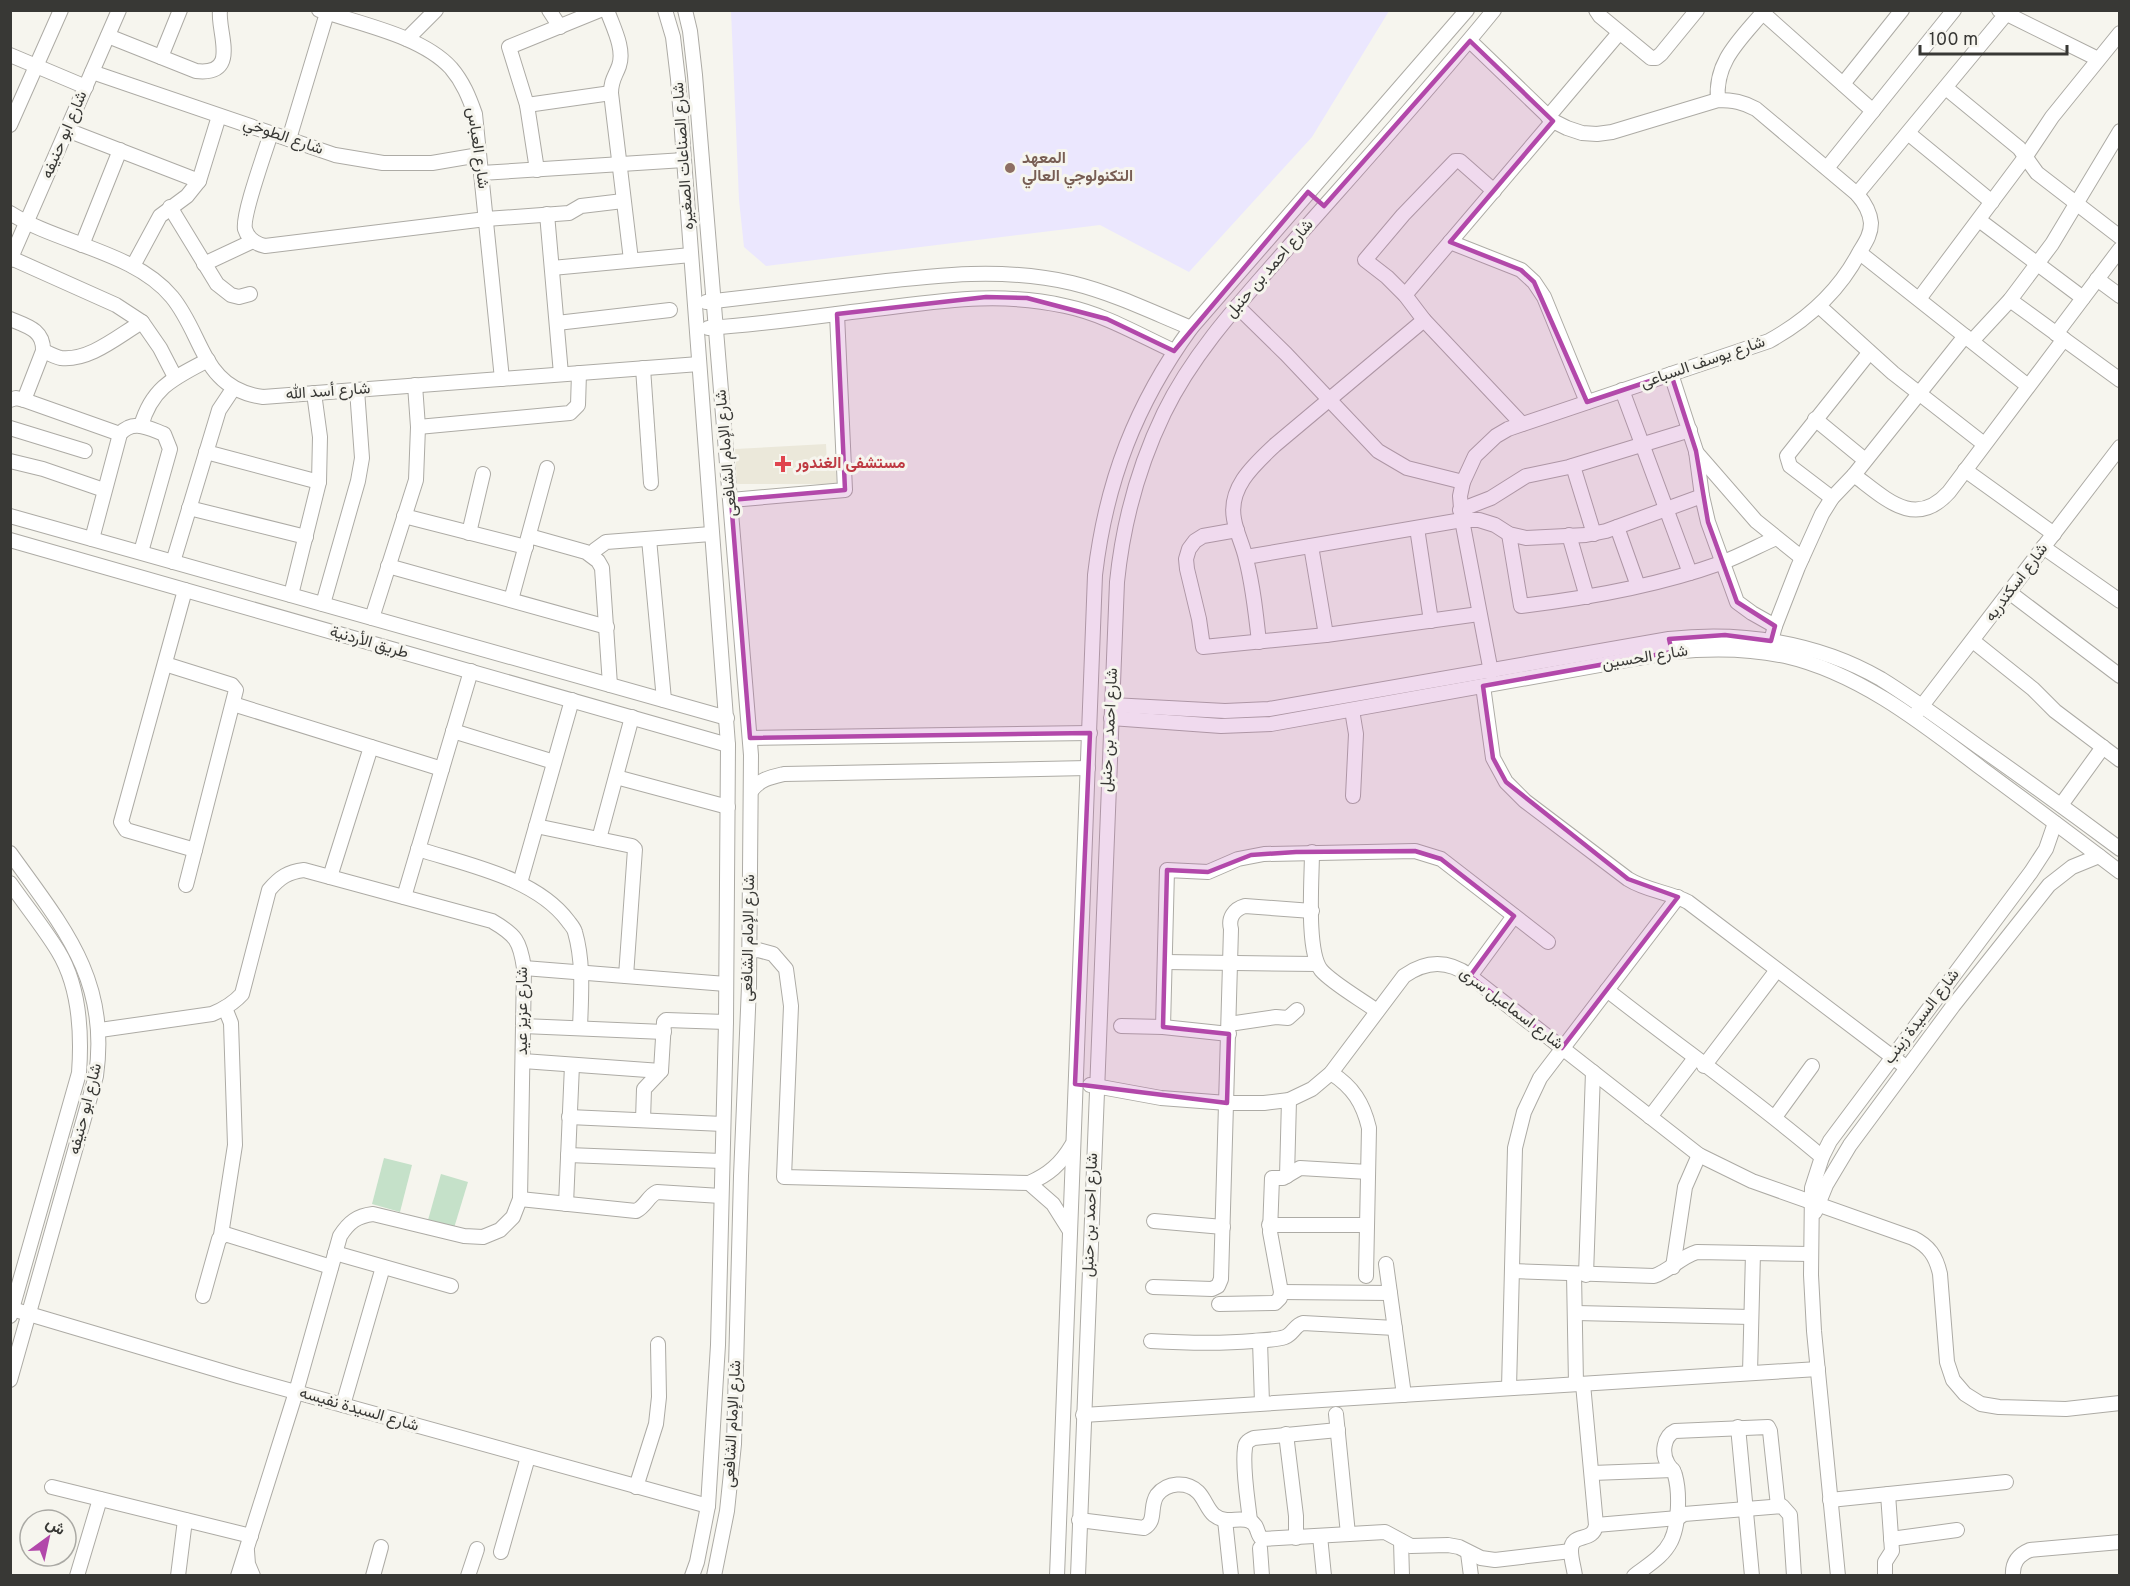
<svg xmlns="http://www.w3.org/2000/svg" width="2130" height="1586" font-family="Overpass,Vazirmatn,sans-serif">
	<rect width="100%" height="100%" fill="#f6f5ee"/>
	<polygon fill="#ebe8da" points="826,444 827,463 835,465 837,484 737,484 735,449"/>
	<polygon fill="#ebe7fe" points="731,11 731,10 1389,11 1312,137 1189,272 1100,225 766,266 744,247 739,200"/>
	<g fill="#c5e1c9">
		<polygon points="384,1158 412,1165 400,1212 372,1204"/>
		<polygon points="441,1174 468,1182 454,1228 428,1220"/>
	</g>
	<g fill="none" stroke-linecap="round" stroke-linejoin="round">
		<g stroke="#adaba5" stroke-width="16">
			<g id="minor">
				<path d="M319,10C360,24 422,36 451,68C463,82 469,97 475,114L502,379"/>
				<polyline points="549,10 560,27"/>
				<path d="M607,10C613,27 625,49 619,66C615,77 611,80 611,93L631,260"/>
				<polyline points="665,10 673,37 678,79 728,745 726,1022 718,1345 708,1506 697,1562 692,1576"/>
				<polyline points="685,10 690,31 695,75 751,755 749,986 741,1176 734,1444 727,1511 714,1576"/>
				<polyline points="1596,10 1600,16 1651,58 1656,58 1661,54 1697,10"/>
				<polyline points="1999,10 2098,59"/>
				<polyline points="1763,13 1873,111"/>
				<path d="M108,36L196,71C241,76 217,32 220,10"/>
				<polyline points="407,39 436,10"/>
				<path d="M1470,41L1553,121L1567,128L1582,133L1597,134L1612,132L1718,100C1733,100 1743,102 1756,109L1857,194C1864,202 1870,211 1871,223C1871,235 1865,243 1859,253C1839,291 1807,320 1769,341L1508,429L1496,436L1475,456L1463,482L1460,496L1462,520L1491,672"/>
				<polyline points="10,55 86,87"/>
				<polyline points="161,57 180,10"/>
				<polyline points="92,72 335,155 383,163 432,163 479,155"/>
				<polyline points="1843,84 1902,10"/>
				<polyline points="1946,88 2019,148 2037,173 2120,237"/>
				<path d="M1718,100C1714,61 1742,38 1765,10"/>
				<polyline points="527,105 611,93"/>
				<polyline points="1548,117 1619,33"/>
				<polyline points="10,125 61,10"/>
				<polyline points="67,130 199,181"/>
				<path d="M271,133C266,150 242,215 245,229C248,239 256,244 265,246L486,219L569,213L581,206L623,201"/>
				<polyline points="1908,133 1992,202"/>
				<polyline points="289,139 327,13"/>
				<polyline points="1827,168 1954,10"/>
				<polyline points="537,170 527,105 509,47 600,10"/>
				<polyline points="481,173 684,160"/>
				<polyline points="1494,191 1460,161 1455,161 1403,215 1365,260 1387,277 1405,295 1424,320 1522,424"/>
				<polyline points="1857,194 2006,14"/>
				<polyline points="170,207 217,284 231,295 239,297 250,294"/>
				<path d="M10,213C59,244 135,252 172,297C204,336 202,389 263,397L699,364"/>
				<polyline points="547,214 561,374"/>
				<polyline points="1979,220 2083,298"/>
				<polyline points="1450,242 1521,270 1534,282 1544,297 1587,402"/>
				<polyline points="82,245 120,150"/>
				<polyline points="1860,253 2028,386"/>
				<polyline points="11,258 116,305 142,322 160,348 175,377"/>
				<polyline points="10,260 119,10"/>
				<polyline points="204,264 253,241"/>
				<polyline points="133,266 160,216 187,196 199,181 219,116"/>
				<polyline points="552,268 691,255"/>
				<polyline points="2097,279 2120,296"/>
				<polyline points="1405,295 1553,121"/>
				<polyline points="1919,299 2026,156 2052,117 2120,33"/>
				<polyline points="2010,300 2120,380"/>
				<path d="M706,302C760,296 814,289 869,283C937,275 1004,267 1072,283C1113,293 1152,312 1191,328"/>
				<polyline points="1237,306 1286,354 1378,451 1407,468 1463,482"/>
				<polyline points="1819,306 1893,373 1984,444"/>
				<path d="M10,319C27,326 44,330 43,351L24,400"/>
				<polyline points="557,323 670,310"/>
				<path d="M708,328C767,324 826,315 884,308C948,300 1002,292 1065,306C1104,314 1139,335 1174,351"/>
				<polyline points="2056,334 2120,249"/>
				<polyline points="1972,341 2010,300 2052,244 2120,131"/>
				<path d="M43,351C49,353 55,357 61,358C90,361 118,336 142,322"/>
				<polyline points="643,368 651,483"/>
				<polyline points="1671,374 1696,451 1702,496 1708,522 1737,602 1752,613 1775,626"/>
				<polyline points="1622,390 1690,573"/>
				<polyline points="10,400 16,398 24,400 120,434"/>
				<polyline points="1815,419 1865,460"/>
				<path d="M141,426C152,387 174,378 208,360"/>
				<polyline points="418,427 570,413 578,405 579,373"/>
				<polyline points="10,428 85,451"/>
				<polyline points="206,452 319,482"/>
				<polyline points="1696,452 1756,521 1802,558"/>
				<polyline points="10,461 43,469 104,490"/>
				<polyline points="1573,466 1594,534"/>
				<polyline points="1965,470 2054,534"/>
				<path d="M1854,475C1885,498 1915,530 1949,492L2064,339"/>
				<polyline points="1832,498 1790,466 1787,456 1869,353"/>
				<polyline points="731,500 845,490 837,314"/>
				<polyline points="189,508 306,537"/>
				<polyline points="1460,510 1491,498 1526,476 1569,467 1690,430"/>
				<polyline points="10,516 727,718"/>
				<polyline points="404,516 526,547"/>
				<polyline points="1617,527 1638,586"/>
				<polyline points="1417,528 1431,621"/>
				<polyline points="1237,530 1203,536 1195,541 1189,549 1186,559 1187,569 1199,619 1203,647 1326,635 1479,614"/>
				<polyline points="469,533 483,474"/>
				<path d="M1509,534L1521,606C1589,598 1657,586 1721,563C1740,556 1758,546 1776,538"/>
				<polyline points="1569,535 1587,597"/>
				<polyline points="529,536 586,552 598,561 602,568 610,685"/>
				<path d="M92,539L120,434C133,419 148,428 164,434L170,449L141,552"/>
				<polyline points="649,539 664,700"/>
				<polyline points="10,540 728,745"/>
				<polyline points="1311,546 1326,635"/>
				<polyline points="2043,547 2120,601"/>
				<polyline points="593,556 595,550 606,542 711,534"/>
				<polyline points="1246,557 1462,520 1479,520 1495,525 1509,534 1526,538 1586,535 1606,531 1702,496"/>
				<polyline points="173,562 219,410 233,389"/>
				<polyline points="388,566 607,627"/>
				<polyline points="185,590 121,822 126,830 195,850"/>
				<polyline points="2009,592 2120,676"/>
				<polyline points="291,595 319,482 320,437 314,393"/>
				<polyline points="511,600 547,468"/>
				<polyline points="323,604 358,481 362,458 357,390"/>
				<polyline points="372,618 416,480 418,427 415,385"/>
				<polyline points="1771,641 1775,626 1798,567 1822,514 1832,498 1854,475 1965,336"/>
				<polyline points="1973,641 2033,689 2055,711 2120,760"/>
				<path d="M1259,642C1256,614 1253,586 1246,559C1243,545 1236,532 1234,519C1228,487 1255,464 1275,445L1424,320"/>
				<polyline points="165,664 232,685 236,690 186,885"/>
				<path d="M1483,686L1493,758L1506,782L1525,801L1628,879C1647,891 1669,892 1688,902L1907,1068"/>
				<polyline points="233,704 442,769"/>
				<path d="M1112,705L1225,711L1269,709L1669,639C1741,631 1817,642 1881,679C1915,700 1947,724 1979,747C2026,780 2073,814 2120,849"/>
				<polyline points="1352,710 1356,734 1353,796"/>
				<polyline points="1918,711 2120,447"/>
				<path d="M1111,718L1221,726L1271,724L1672,652C1710,648 1747,648 1785,656C1859,673 1922,723 1981,768C2027,802 2074,837 2120,872"/>
				<polyline points="453,731 554,762"/>
				<polyline points="750,738 1090,733"/>
				<polyline points="616,777 728,807"/>
				<path d="M751,791C760,779 771,777 784,774L1088,768"/>
				<polyline points="2061,805 2103,747"/>
				<polyline points="536,826 632,846 635,849 626,976"/>
				<polyline points="599,839 632,717"/>
				<path d="M418,849C468,865 536,878 568,921C571,925 574,928 575,932C584,963 581,997 580,1028"/>
				<path d="M1312,852C1312,878 1306,951 1321,970C1332,983 1362,1000 1377,1011"/>
				<path d="M10,853C63,927 110,980 96,1076L10,1380"/>
				<polyline points="330,877 371,747"/>
				<path d="M10,883C26,906 44,928 58,951C80,987 82,1032 79,1073L10,1316"/>
				<polyline points="520,883 572,700"/>
				<polyline points="404,897 471,671"/>
				<path d="M749,951L758,950L773,954L786,969L791,1006L784,1177L1029,1183C1048,1175 1061,1164 1072,1145"/>
				<polyline points="1165,962 1317,964"/>
				<polyline points="524,968 726,984"/>
				<polyline points="1470,976 1514,916"/>
				<path d="M1607,990C1678,1046 1753,1098 1822,1157"/>
				<polyline points="1229,1024 1276,1017 1288,1018 1297,1010"/>
				<polyline points="523,1026 664,1032"/>
				<polyline points="1121,1026 1163,1027 1229,1034"/>
				<polyline points="1163,1027 1167,870 1208,872 1238,859 1264,854 1415,851 1441,859 1548,942"/>
				<path d="M100,1030L212,1014C224,1009 233,1004 242,994L269,890C280,877 288,872 304,870L492,921C516,935 520,941 524,968L520,1199L513,1217L500,1230L483,1237L464,1236L373,1214C357,1216 349,1222 340,1236L296,1392L238,1576"/>
				<polyline points="523,1061 661,1071"/>
				<polyline points="1704,1066 1777,970"/>
				<path d="M1331,1073C1353,1087 1363,1103 1369,1128L1366,1276"/>
				<path d="M1090,1085L1161,1098L1227,1103H1264L1289,1100L1312,1089L1331,1073L1404,976C1427,960 1448,960 1470,976L1699,1155L1752,1181L1913,1238C1929,1246 1936,1256 1940,1274L1947,1362L1953,1380L1965,1394L1981,1404L1999,1407L2066,1409L2120,1403"/>
				<polyline points="569,1117 723,1124"/>
				<polyline points="1650,1117 1695,1058"/>
				<polyline points="1775,1117 1812,1066"/>
				<polyline points="643,1120 644,1089 661,1071 664,1022 666,1020 726,1022"/>
				<polyline points="568,1155 722,1161"/>
				<polyline points="1287,1176 1289,1100"/>
				<polyline points="1029,1183 1053,1204 1070,1231"/>
				<path d="M520,1199L636,1211C646,1206 648,1196 657,1192L721,1196"/>
				<polyline points="566,1204 572,1065"/>
				<polyline points="1815,1212 1826,1185 1850,1145 1953,1006 2049,885 2072,867 2099,856"/>
				<polyline points="1154,1221 1223,1227"/>
				<polyline points="1269,1225 1367,1225"/>
				<polyline points="221,1235 235,1145 231,1023 225,1008"/>
				<polyline points="335,1253 451,1286"/>
				<polyline points="1386,1264 1404,1395"/>
				<polyline points="1673,1267 1685,1187 1699,1155"/>
				<path d="M1512,1271L1654,1276C1671,1270 1680,1257 1697,1252L1811,1254"/>
				<polyline points="1574,1274 1576,1384"/>
				<polyline points="1586,1275 1593,1072"/>
				<path d="M1153,1287L1212,1289L1218,1286L1221,1279L1231,929C1228,918 1234,909 1245,906L1312,911"/>
				<polyline points="1281,1292 1390,1293"/>
				<polyline points="203,1296 219,1239 225,1234 331,1267"/>
				<polyline points="1219,1304 1275,1303 1280,1298 1281,1292 1270,1232 1272,1178 1283,1178 1300,1168 1368,1172"/>
				<polyline points="12,1309 238,1376 708,1506"/>
				<polyline points="1576,1313 1751,1317"/>
				<path d="M1151,1341C1185,1343 1219,1344 1253,1341C1263,1340 1276,1340 1285,1337C1293,1334 1295,1325 1303,1323L1395,1328"/>
				<polyline points="1260,1341 1262,1403"/>
				<polyline points="1750,1373 1753,1253"/>
				<polyline points="1509,1388 1515,1148 1524,1112 1540,1078 1678,897"/>
				<polyline points="343,1405 383,1267"/>
				<polyline points="1336,1414 1348,1534"/>
				<polyline points="1083,1415 1818,1369"/>
				<polyline points="1738,1427 1752,1576"/>
				<polyline points="1286,1434 1296,1516 1296,1538"/>
				<polyline points="1592,1473 1673,1470"/>
				<polyline points="52,1487 251,1536"/>
				<polyline points="636,1487 656,1424 659,1397 658,1344"/>
				<polyline points="1830,1500 2006,1482"/>
				<path d="M1079,1520L1144,1528C1157,1521 1149,1507 1157,1495C1167,1482 1187,1481 1198,1492C1205,1499 1207,1509 1214,1515C1227,1525 1238,1516 1250,1521C1259,1525 1256,1534 1262,1539L1385,1532L1411,1546L1448,1545L1459,1547L1481,1558L1495,1560L1571,1551"/>
				<polyline points="1225,1520 1231,1576"/>
				<path d="M1250,1521C1248,1501 1242,1468 1245,1448C1245,1443 1249,1440 1254,1438L1338,1430"/>
				<polyline points="1596,1525 1678,1518 1684,1514 1782,1506 1790,1515 1794,1576"/>
				<polyline points="1320,1536 1324,1576"/>
				<polyline points="1891,1539 1957,1530"/>
				<polyline points="1401,1541 1402,1576"/>
				<polyline points="1260,1548 1262,1576"/>
				<polyline points="247,1551 248,1564 253,1576"/>
				<polyline points="501,1552 528,1457"/>
				<polyline points="1468,1553 1471,1576"/>
				<polyline points="77,1576 100,1499"/>
				<polyline points="178,1576 185,1520"/>
				<polyline points="373,1576 381,1547"/>
				<polyline points="468,1576 477,1549"/>
				<path d="M1057,1576L1095,575C1106,481 1136,404 1191,328L1467,10"/>
				<path d="M1078,1576L1117,582C1123,523 1138,467 1164,413C1195,349 1246,296 1292,243C1360,166 1429,90 1494,10"/>
				<path d="M1575,1576C1574,1568 1571,1559 1571,1551C1571,1531 1593,1544 1596,1525L1583,1384"/>
				<path d="M1634,1576C1648,1565 1663,1557 1671,1541C1679,1524 1680,1493 1675,1475C1674,1470 1670,1468 1668,1464C1661,1453 1664,1436 1675,1431L1768,1427L1770,1431L1778,1506"/>
				<polyline points="1838,1576 1814,1331 1811,1275 1812,1188 1822,1157 1830,1141 2031,872 2046,849 2055,823"/>
				<polyline points="1885,1576 1885,1562 1892,1551 1888,1494"/>
				<path d="M2013,1576C2012,1563 2018,1555 2030,1550L2120,1542"/>
			</g>
		</g>
		<use href="#minor" stroke="#fff" stroke-width="14"/>
	</g>
	<path fill="#b248aa" fill-opacity="0.2" stroke="#b248aa" stroke-width="4.5" stroke-linejoin="round" d="M1470,41L1553,121L1450,242L1521,270L1534,282L1587,402L1671,374L1696,451L1708,522L1737,602L1775,626L1771,641L1725,635L1669,639L1672,652L1483,686L1493,758L1506,782L1628,879L1678,897L1562,1048L1470,976L1514,916L1441,859L1415,851L1296,852L1251,855L1208,872L1167,870L1163,1027L1229,1034L1227,1103L1075,1084L1090,733L750,738L731,500L845,490L837,314L986,297L1027,298L1107,319L1174,351L1308,192L1324,206Z"/>
	<circle fill="#8d6e63" stroke="#f6f5ee" stroke-width="2" cx="1010" cy="168" r="6"/>
	<path fill="#e0444e" stroke="#f6f5ee" stroke-width="2" d="M780 455h6v6h6v6h-6v6h-6v-6h-6v-6h6z"/>
	<g text-anchor="middle" dominant-baseline="central" stroke-width="6" stroke-linejoin="round" paint-order="stroke">
		<g font-size="16" fill="#383835" stroke="#f6f5ee">
			<text transform="translate(65 135) rotate(-67)">شارع ابو حنيفه</text>
			<text transform="translate(283 137) rotate(19)">شارع الطوخي</text>
			<text transform="translate(477 148) rotate(82)">شارع العباس</text>
			<text transform="translate(684 156) rotate(-94)">شارع الصناعات الصغيره</text>
			<text transform="translate(1270 269) rotate(-49)">شارع احمد بن حنبل</text>
			<text transform="translate(1703 363) rotate(-19)">شارع يوسف السباعى</text>
			<text transform="translate(328 392) rotate(-4)">شارع أسد الله</text>
			<text transform="translate(727 453) rotate(-95)">شارع الإمام الشافعى</text>
			<text transform="translate(2017 583) rotate(-53)">شارع اسكندريه</text>
			<text transform="translate(369 643) rotate(16)">طريق الأردنية</text>
			<text transform="translate(1645 658) rotate(-9)">شارع الحسين</text>
			<text transform="translate(1110 730) rotate(-87)">شارع احمد بن حنبل</text>
			<text transform="translate(749 938) rotate(-89)">شارع الإمام الشافعى</text>
			<text transform="translate(1511 1009) rotate(37)">شارع اسماعيل سرى</text>
			<text transform="translate(523 1011) rotate(-90)">شارع عزيز عيد</text>
			<text transform="translate(1922 1017) rotate(-53)">شارع السيدة زينب</text>
			<text transform="translate(86 1109) rotate(-76)">شارع ابو حنيفه</text>
			<text transform="translate(1091 1215) rotate(-88)">شارع احمد بن حنبل</text>
			<text transform="translate(359 1410) rotate(16)">شارع السيدة نفيسه</text>
			<text transform="translate(733 1424) rotate(-87)">شارع الإمام الشافعى</text>
		</g>
		<g font-size="16" font-weight="bold" fill="#785e54" stroke="#f6f5ee" text-anchor="start">
			<text x="1022" y="159">المعهد<tspan x="1022" dy="18">التكنولوجي العالي</tspan></text>
		</g>
		<g font-size="16" font-weight="bold" fill="#be3a42" stroke="#f6f5ee" text-anchor="start">
			<text x="796" y="464">مستشفى الغندور</text>
		</g>
	</g>
	<rect width="2130" height="1586" fill="none" stroke="#383835" stroke-width="24"/>
	<g transform="translate(48 1538) rotate(33)"><circle r="28" fill="#f6f5ee" stroke="#aaa9a4" stroke-width="1.5"/>
	<path d="M0-4.5L10 22L0 15L-10 22Z" fill="#b248aa"/>
	<text y="-9" font-size="16" font-weight="bold" text-anchor="middle" fill="#383835">ش</text>
	</g>
	<path d="M1920 45v9h147v-9" fill="none" stroke="#383835" stroke-width="3"/>
	<text x="1929" y="45" font-size="18" fill="#383835" stroke="#f6f5ee" stroke-width="4.5" paint-order="stroke">100 m</text>
</svg>
